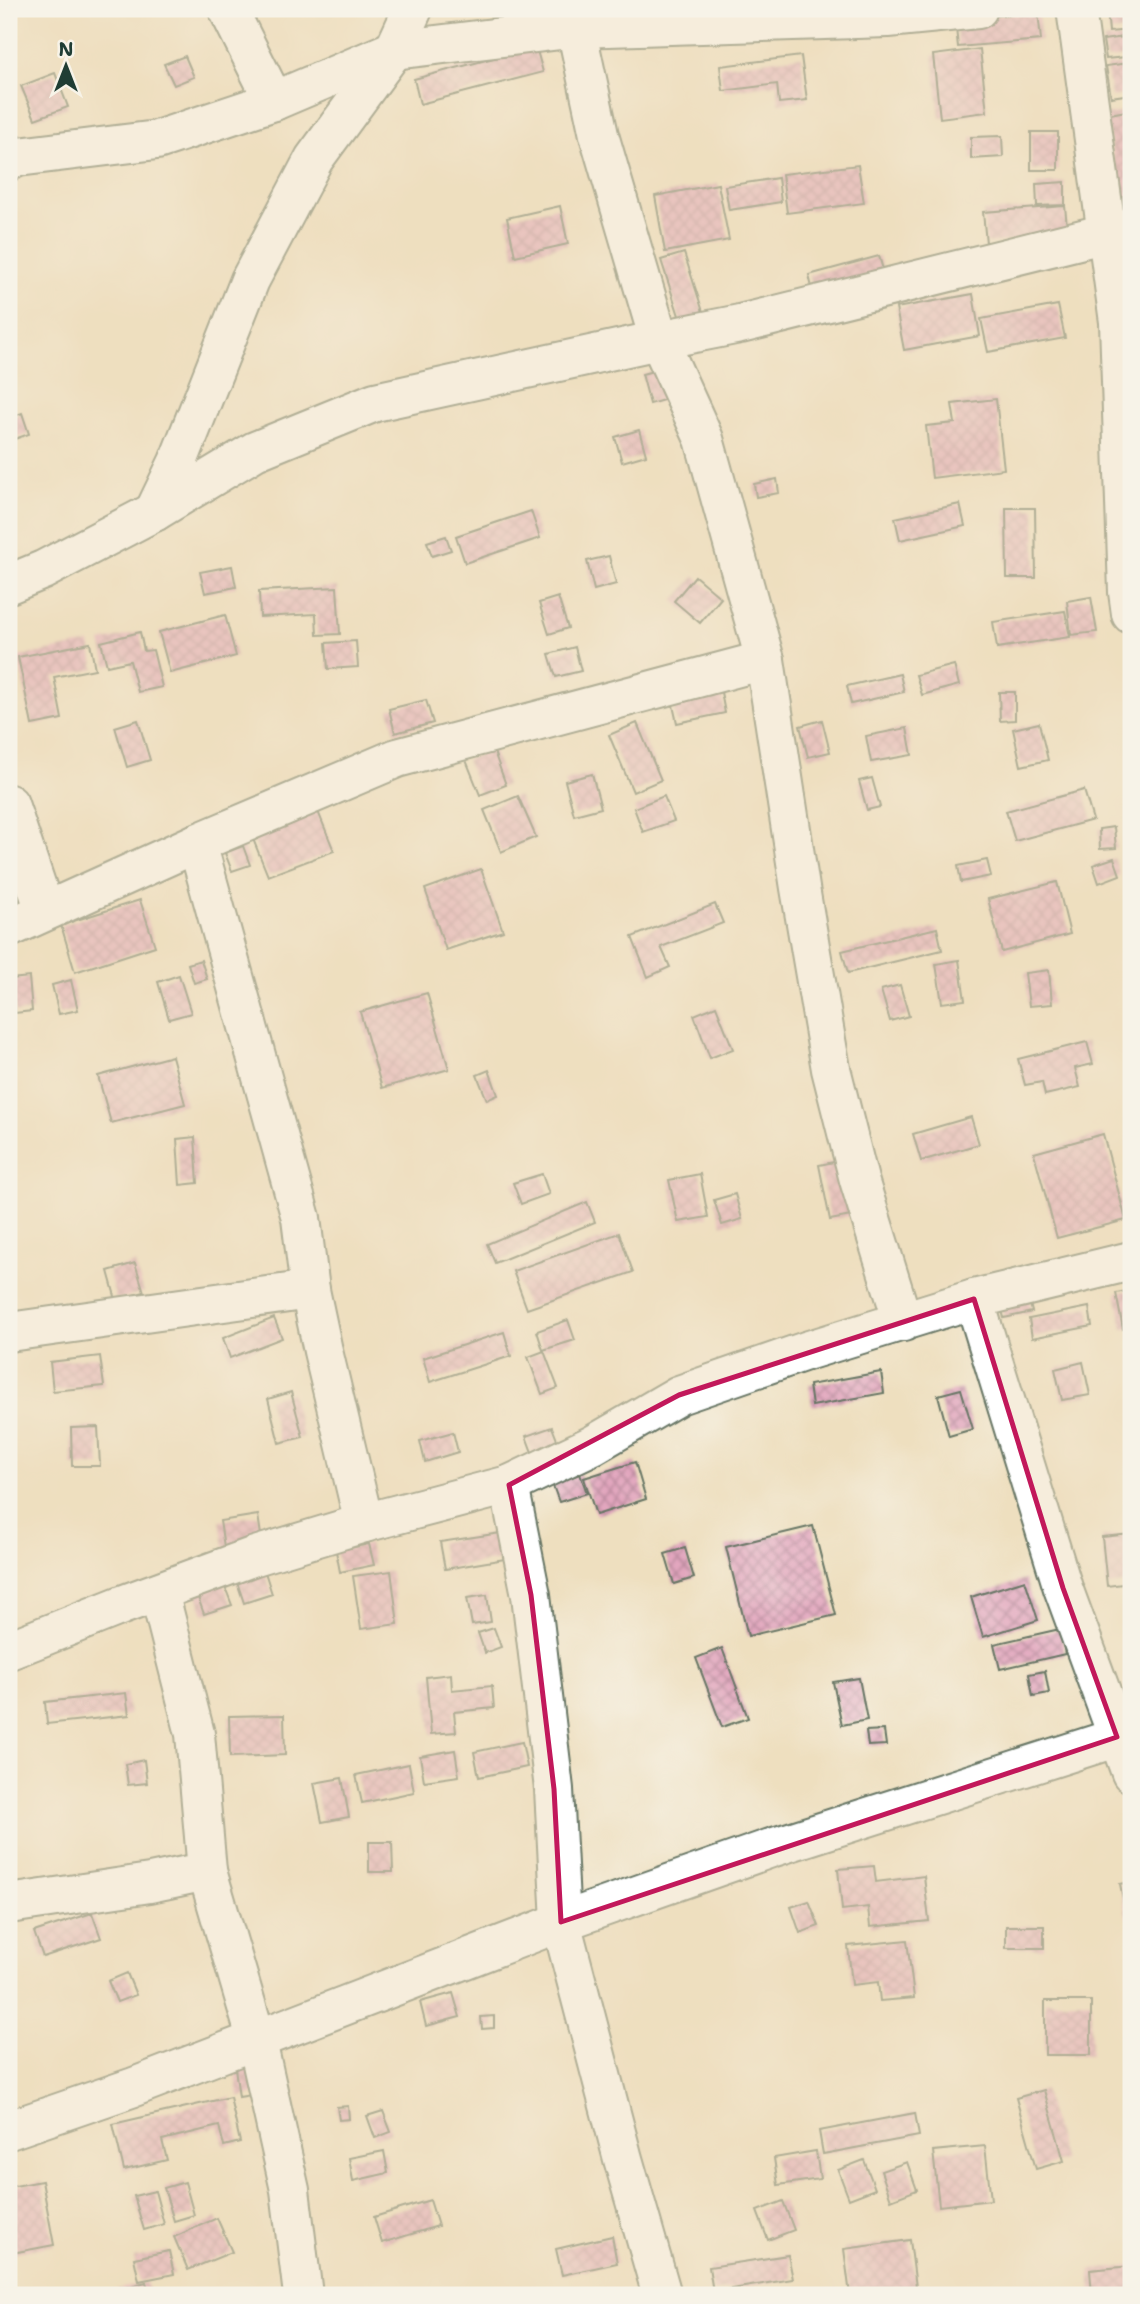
<svg xmlns="http://www.w3.org/2000/svg" width="1140" height="2304" font-family="'Shantell Sans',sans-serif">
	<defs>
		<pattern id="building-cross-hatch" width="8" height="8" patternUnits="userSpaceOnUse" patternTransform="scale(1.75)"><rect width="8" height="8" fill="#e2a6be"/><path d="M0 0l8 8M0 8l8-8" fill="none" stroke="#b7889b"/></pattern>
	</defs>
	<rect width="100%" height="100%" fill="#f7f3e8"/>
	<filter id="ink" filterUnits="userSpaceOnUse"><feTurbulence type="fractalNoise" baseFrequency=".0143" numOctaves="2"/><feDisplacementMap in="SourceGraphic" scale="14" xChannelSelector="R" yChannelSelector="G"/><feConvolveMatrix kernelMatrix="1 2 1 2 8 2 1 2 1" color-interpolation-filters="sRGB"/></filter>
	<filter id="wash" filterUnits="userSpaceOnUse"><feTurbulence type="fractalNoise" baseFrequency=".00686" numOctaves="4" result="noise"/><feDisplacementMap in="SourceGraphic" scale="28" xChannelSelector="R" yChannelSelector="G"/><feGaussianBlur stdDeviation="1.57" result="paint"/><feColorMatrix in="noise" values="0 0 0 0 0 0 0 0 0 0 0 0 0 0 0 0 0 1.4 0 .05"/><feComposite in="paint" operator="in"/></filter>
	<g filter="url(#wash)">
		<rect width="100%" height="100%" fill="#eedfbf"/>
		<g id="blocks">
			<g fill="url(#building-cross-hatch)">
				<polygon points="1107,9 1131,9 1131,30 1109,32"/>
				<polygon points="1038,12 1041,40 958,47 955,19"/>
				<polygon points="1124,37 1126,57 1106,59 1103,40"/>
				<polygon points="536,47 543,72 420,104 414,79"/>
				<polygon points="980,49 987,112 940,118 933,55"/>
				<polygon points="185,56 194,77 174,85 164,64"/>
				<polygon points="801,56 807,100 779,103 777,84 723,91 720,66"/>
				<polygon points="1129,63 1131,94 1111,97 1106,66"/>
				<polygon points="55,73 68,107 35,119 21,86"/>
				<polygon points="1131,110 1131,206 1123,208 1105,115"/>
				<rect x="1031" y="132" width="27" height="38"/>
				<polygon points="1002,136 1003,157 971,159 971,137"/>
				<polygon points="858,165 864,203 787,213 782,174"/>
				<polygon points="778,178 781,202 729,210 725,186"/>
				<polygon points="1065,182 1065,205 1037,206 1036,184"/>
				<polygon points="718,184 729,240 665,252 655,196"/>
				<polygon points="560,206 568,244 515,256 507,218"/>
				<polygon points="1065,206 1068,237 986,243 983,212"/>
				<polygon points="684,253 705,318 682,325 661,260"/>
				<polygon points="879,256 884,273 813,292 809,275"/>
				<polygon points="973,294 980,336 904,350 896,308"/>
				<polygon points="1058,305 1065,338 988,352 981,319"/>
				<polygon points="661,369 670,398 650,404 642,374"/>
				<polygon points="996,399 1004,469 932,478 926,426 955,423 952,404"/>
				<polygon points="22,413 29,434 9,441 9,418"/>
				<polygon points="639,430 646,455 622,462 615,437"/>
				<polygon points="777,479 779,493 756,497 754,484"/>
				<polygon points="960,504 965,526 900,540 895,518"/>
				<polygon points="1006,508 1035,508 1036,578 1007,578"/>
				<polygon points="531,511 540,538 465,563 456,536"/>
				<polygon points="446,536 451,550 432,556 427,542"/>
				<polygon points="609,556 616,584 594,590 587,561"/>
				<polygon points="232,566 236,587 205,593 200,572"/>
				<polygon points="695,576 721,598 700,623 674,601"/>
				<polygon points="337,587 340,634 317,635 316,614 260,617 259,591"/>
				<polygon points="558,597 568,628 549,634 539,603"/>
				<polygon points="1091,597 1097,632 1071,635 1067,601"/>
				<polygon points="1065,611 1070,637 997,648 993,622"/>
				<polygon points="225,615 236,656 170,673 159,632"/>
				<polygon points="140,632 144,651 153,650 162,687 138,692 130,661 107,666 101,642"/>
				<polygon points="356,641 358,667 328,669 326,643"/>
				<polygon points="90,643 95,669 54,677 62,719 32,725 18,657"/>
				<polygon points="575,647 581,671 556,677 549,654"/>
				<polygon points="954,665 959,685 922,695 916,675"/>
				<polygon points="900,674 904,692 851,704 847,686"/>
				<polygon points="721,692 725,713 677,723 672,701"/>
				<polygon points="999,692 1015,692 1015,720 1000,721"/>
				<polygon points="426,700 433,723 395,733 389,709"/>
				<polygon points="138,720 150,760 127,767 115,727"/>
				<polygon points="822,720 830,752 808,757 800,726"/>
				<polygon points="637,723 661,780 633,792 609,735"/>
				<polygon points="1039,723 1048,760 1021,766 1013,729"/>
				<polygon points="907,728 912,755 871,762 866,736"/>
				<polygon points="493,749 506,785 480,795 466,760"/>
				<polygon points="592,774 601,808 574,815 565,781"/>
				<polygon points="872,778 880,807 867,810 859,781"/>
				<polygon points="1084,790 1093,820 1015,841 1006,811"/>
				<polygon points="518,796 536,837 501,852 484,810"/>
				<polygon points="664,796 674,821 643,832 634,808"/>
				<polygon points="315,804 334,851 268,876 249,829"/>
				<polygon points="1114,827 1116,848 1100,849 1099,829"/>
				<polygon points="243,846 250,865 232,871 225,853"/>
				<polygon points="1114,858 1120,875 1099,883 1093,865"/>
				<polygon points="987,860 991,876 961,882 958,866"/>
				<polygon points="481,869 503,931 446,950 425,889"/>
				<polygon points="11,881 20,906 9,910 9,882"/>
				<polygon points="1057,882 1070,934 1002,952 988,899"/>
				<polygon points="140,900 155,946 75,972 61,925"/>
				<polygon points="715,904 723,923 661,947 670,967 648,977 632,937"/>
				<polygon points="937,928 942,950 848,973 842,951"/>
				<polygon points="201,960 207,979 194,983 188,964"/>
				<polygon points="959,960 965,1000 942,1003 936,964"/>
				<polygon points="1049,970 1052,1004 1029,1006 1025,973"/>
				<polygon points="179,975 191,1013 169,1019 158,982"/>
				<polygon points="29,977 32,1011 15,1013 11,979"/>
				<polygon points="71,980 78,1010 59,1014 52,985"/>
				<polygon points="900,985 909,1016 890,1021 881,990"/>
				<polygon points="427,993 449,1069 382,1088 360,1012"/>
				<polygon points="716,1006 733,1049 710,1058 694,1015"/>
				<polygon points="1087,1042 1093,1064 1075,1068 1080,1087 1045,1095 1042,1082 1025,1085 1018,1059"/>
				<polygon points="172,1056 185,1104 111,1123 98,1076"/>
				<polygon points="489,1070 498,1095 487,1100 477,1075"/>
				<polygon points="971,1117 979,1144 921,1161 913,1134"/>
				<polygon points="1103,1134 1126,1220 1057,1238 1034,1153"/>
				<polygon points="195,1137 198,1183 180,1185 177,1139"/>
				<polygon points="839,1161 851,1216 830,1220 819,1165"/>
				<polygon points="542,1174 549,1194 521,1204 513,1183"/>
				<polygon points="700,1174 708,1217 678,1222 669,1180"/>
				<polygon points="735,1194 742,1219 722,1225 714,1200"/>
				<polygon points="587,1202 595,1222 495,1263 487,1244"/>
				<polygon points="619,1233 633,1272 527,1309 513,1271"/>
				<polygon points="135,1263 144,1292 116,1300 108,1271"/>
				<polygon points="1131,1290 1131,1327 1123,1329 1116,1293"/>
				<polygon points="1028,1296 1032,1312 1004,1318 1000,1302"/>
				<polygon points="1089,1307 1092,1326 1032,1338 1029,1319"/>
				<polygon points="274,1318 282,1338 230,1358 223,1338"/>
				<polygon points="568,1320 575,1340 543,1350 537,1331"/>
				<polygon points="504,1332 511,1356 430,1382 423,1358"/>
				<polygon points="544,1351 558,1388 542,1394 528,1357"/>
				<polygon points="100,1356 104,1386 53,1391 50,1362"/>
				<polygon points="1083,1362 1090,1395 1062,1400 1055,1369"/>
				<polygon points="881,1372 884,1393 812,1406 809,1385"/>
				<polygon points="961,1389 973,1429 949,1436 938,1395"/>
				<polygon points="291,1392 303,1437 279,1443 268,1399"/>
				<polygon points="98,1427 100,1466 72,1466 71,1428"/>
				<polygon points="552,1427 559,1445 533,1455 526,1436"/>
				<polygon points="453,1432 458,1452 425,1462 420,1441"/>
				<polygon points="635,1462 646,1499 596,1515 584,1478"/>
				<polygon points="580,1474 587,1493 559,1502 552,1483"/>
				<polygon points="258,1515 262,1542 224,1547 220,1521"/>
				<polygon points="813,1526 836,1615 748,1636 726,1547"/>
				<polygon points="501,1533 505,1559 445,1569 440,1542"/>
				<polygon points="1131,1534 1131,1583 1107,1586 1102,1537"/>
				<polygon points="369,1544 374,1565 340,1572 336,1551"/>
				<polygon points="685,1548 694,1578 674,1584 665,1554"/>
				<polygon points="391,1571 398,1624 361,1629 353,1576"/>
				<polygon points="265,1572 272,1594 244,1603 237,1582"/>
				<polygon points="1025,1580 1038,1620 983,1637 971,1597"/>
				<polygon points="223,1582 232,1605 204,1614 196,1592"/>
				<polygon points="487,1595 491,1622 472,1625 467,1598"/>
				<polygon points="494,1628 501,1647 485,1653 478,1633"/>
				<polygon points="1060,1629 1065,1654 1000,1669 994,1644"/>
				<polygon points="722,1648 748,1718 722,1727 696,1658"/>
				<polygon points="1045,1671 1049,1693 1033,1696 1029,1674"/>
				<polygon points="451,1674 452,1690 492,1686 494,1708 454,1712 456,1732 431,1734 426,1677"/>
				<polygon points="859,1678 867,1720 842,1725 833,1682"/>
				<polygon points="126,1693 129,1715 47,1724 45,1702"/>
				<polygon points="284,1715 285,1755 230,1757 229,1716"/>
				<polygon points="884,1730 886,1745 868,1746 866,1731"/>
				<polygon points="522,1742 527,1767 479,1777 474,1752"/>
				<polygon points="455,1750 459,1776 424,1781 420,1756"/>
				<polygon points="144,1760 147,1783 128,1785 125,1764"/>
				<polygon points="409,1764 414,1792 362,1803 356,1775"/>
				<polygon points="342,1778 349,1817 322,1822 314,1783"/>
				<polygon points="369,1842 392,1842 393,1872 369,1872"/>
				<polygon points="874,1866 876,1882 924,1876 929,1921 870,1927 868,1907 842,1910 838,1869"/>
				<polygon points="1131,1882 1131,1917 1127,1918 1120,1884"/>
				<polygon points="809,1901 819,1926 800,1933 791,1907"/>
				<polygon points="92,1913 101,1938 43,1957 34,1932"/>
				<rect x="1006" y="1926" width="38" height="22"/>
				<polygon points="907,1940 914,1998 880,2001 878,1982 852,1985 848,1946"/>
				<polygon points="127,1973 136,1995 117,2002 108,1981"/>
				<polygon points="453,1993 460,2017 426,2026 420,2002"/>
				<rect x="1045" y="2001" width="46" height="54"/>
				<polygon points="494,2016 494,2028 482,2029 481,2017"/>
				<polygon points="252,2065 257,2094 239,2097 235,2068"/>
				<polygon points="1044,2090 1064,2161 1036,2169 1016,2098"/>
				<polygon points="230,2097 240,2142 224,2146 219,2126 162,2140 167,2160 124,2170 113,2124"/>
				<polygon points="348,2106 349,2119 339,2120 337,2107"/>
				<polygon points="383,2111 391,2132 375,2138 367,2116"/>
				<polygon points="915,2113 919,2136 823,2154 819,2131"/>
				<polygon points="985,2146 991,2200 939,2206 933,2151"/>
				<polygon points="384,2151 388,2173 353,2181 349,2158"/>
				<polygon points="816,2151 820,2179 778,2185 774,2158"/>
				<polygon points="864,2160 875,2189 849,2199 838,2170"/>
				<polygon points="907,2162 917,2190 891,2200 881,2171"/>
				<polygon points="42,2181 54,2245 12,2253 9,2235 9,2187"/>
				<polygon points="185,2182 194,2215 174,2221 164,2188"/>
				<polygon points="155,2191 164,2224 144,2230 134,2196"/>
				<polygon points="430,2200 438,2226 382,2243 374,2217"/>
				<polygon points="783,2201 794,2230 768,2240 757,2211"/>
				<polygon points="217,2218 232,2252 188,2270 174,2237"/>
				<polygon points="612,2236 617,2263 562,2275 556,2249"/>
				<polygon points="910,2240 917,2295 850,2295 844,2249"/>
				<polygon points="169,2251 174,2274 139,2281 134,2258"/>
				<polygon points="788,2255 793,2279 713,2292 709,2267"/>
				<polygon points="1131,2266 1131,2295 1092,2295 1090,2270"/>
				<polygon points="146,2282 150,2295 101,2295 101,2294"/>
				<polygon points="607,2289 608,2295 581,2295 581,2294"/>
			</g>
		</g>
	</g>
	<g filter="url(#ink)">
		<use href="#blocks" fill-opacity="0" stroke="#677665" stroke-width="2"/>
		<g fill="none" stroke-linecap="round" stroke-linejoin="round">
			<g stroke="#677665" stroke-width="42">
				<g id="minor">
					<polyline points="228,9 274,101"/>
					<polyline points="572,9 599,135 659,340 704,439 765,660 800,888 831,1069 859,1180 903,1322"/>
					<polyline points="1076,9 1119,322 1128,592 1131,614"/>
					<polyline points="9,161 18,157 157,140 274,101 394,50 577,28 888,18 978,9"/>
					<polyline points="154,512 178,462 250,280 314,159 394,50 413,9"/>
					<polyline points="9,584 43,570 154,512 255,451 375,402 659,340 740,324 1131,227"/>
					<polyline points="9,804 45,911"/>
					<polyline points="197,843 301,1218 310,1290 323,1351 364,1523"/>
					<polyline points="9,928 197,843 397,758 765,660"/>
					<polyline points="974,1299 1063,1588 1131,1773"/>
					<polyline points="9,1332 310,1290"/>
					<polyline points="509,1485 531,1595 554,1789 561,1922 623,2159 662,2295"/>
					<polyline points="159,1592 195,1734 207,1871 257,2041 290,2190 303,2295"/>
					<polyline points="9,1650 122,1605 252,1557 364,1523 509,1485 593,1445 679,1395 806,1351 974,1299 1131,1261"/>
					<polyline points="9,1904 150,1883 207,1871"/>
					<polyline points="9,2130 134,2087 561,1922 771,1848 1131,1733"/>
				</g>
			</g>
			<use href="#minor" stroke="#fff" stroke-width="38"/>
		</g>
	</g>
	<path d="M0 0H1140V2304H0ZM974,1299L1063,1588L1117,1737L561,1922L554,1789L531,1595L509,1485L679,1395Z" fill="#eedfbf" fill-opacity=".55" fill-rule="evenodd"/>
	<path fill="none" stroke="#c2185b" stroke-width="5" stroke-linejoin="round" d="M974,1299L1063,1588L1117,1737L561,1922L554,1789L531,1595L509,1485L679,1395Z"/>
	<rect width="1140" height="2304" fill="none" stroke="#f7f3e8" stroke-width="35"/>
	<g transform="translate(66 66)" stroke="#f7f3e8" stroke-width="5" paint-order="stroke">
	<path d="M0-5L12 26L0 18L-12 26Z" fill="#1f3d34"/>
	<text y="-10" font-size="19" font-weight="bold" text-anchor="middle" fill="#1f3d34">N</text>
	</g>
</svg>
